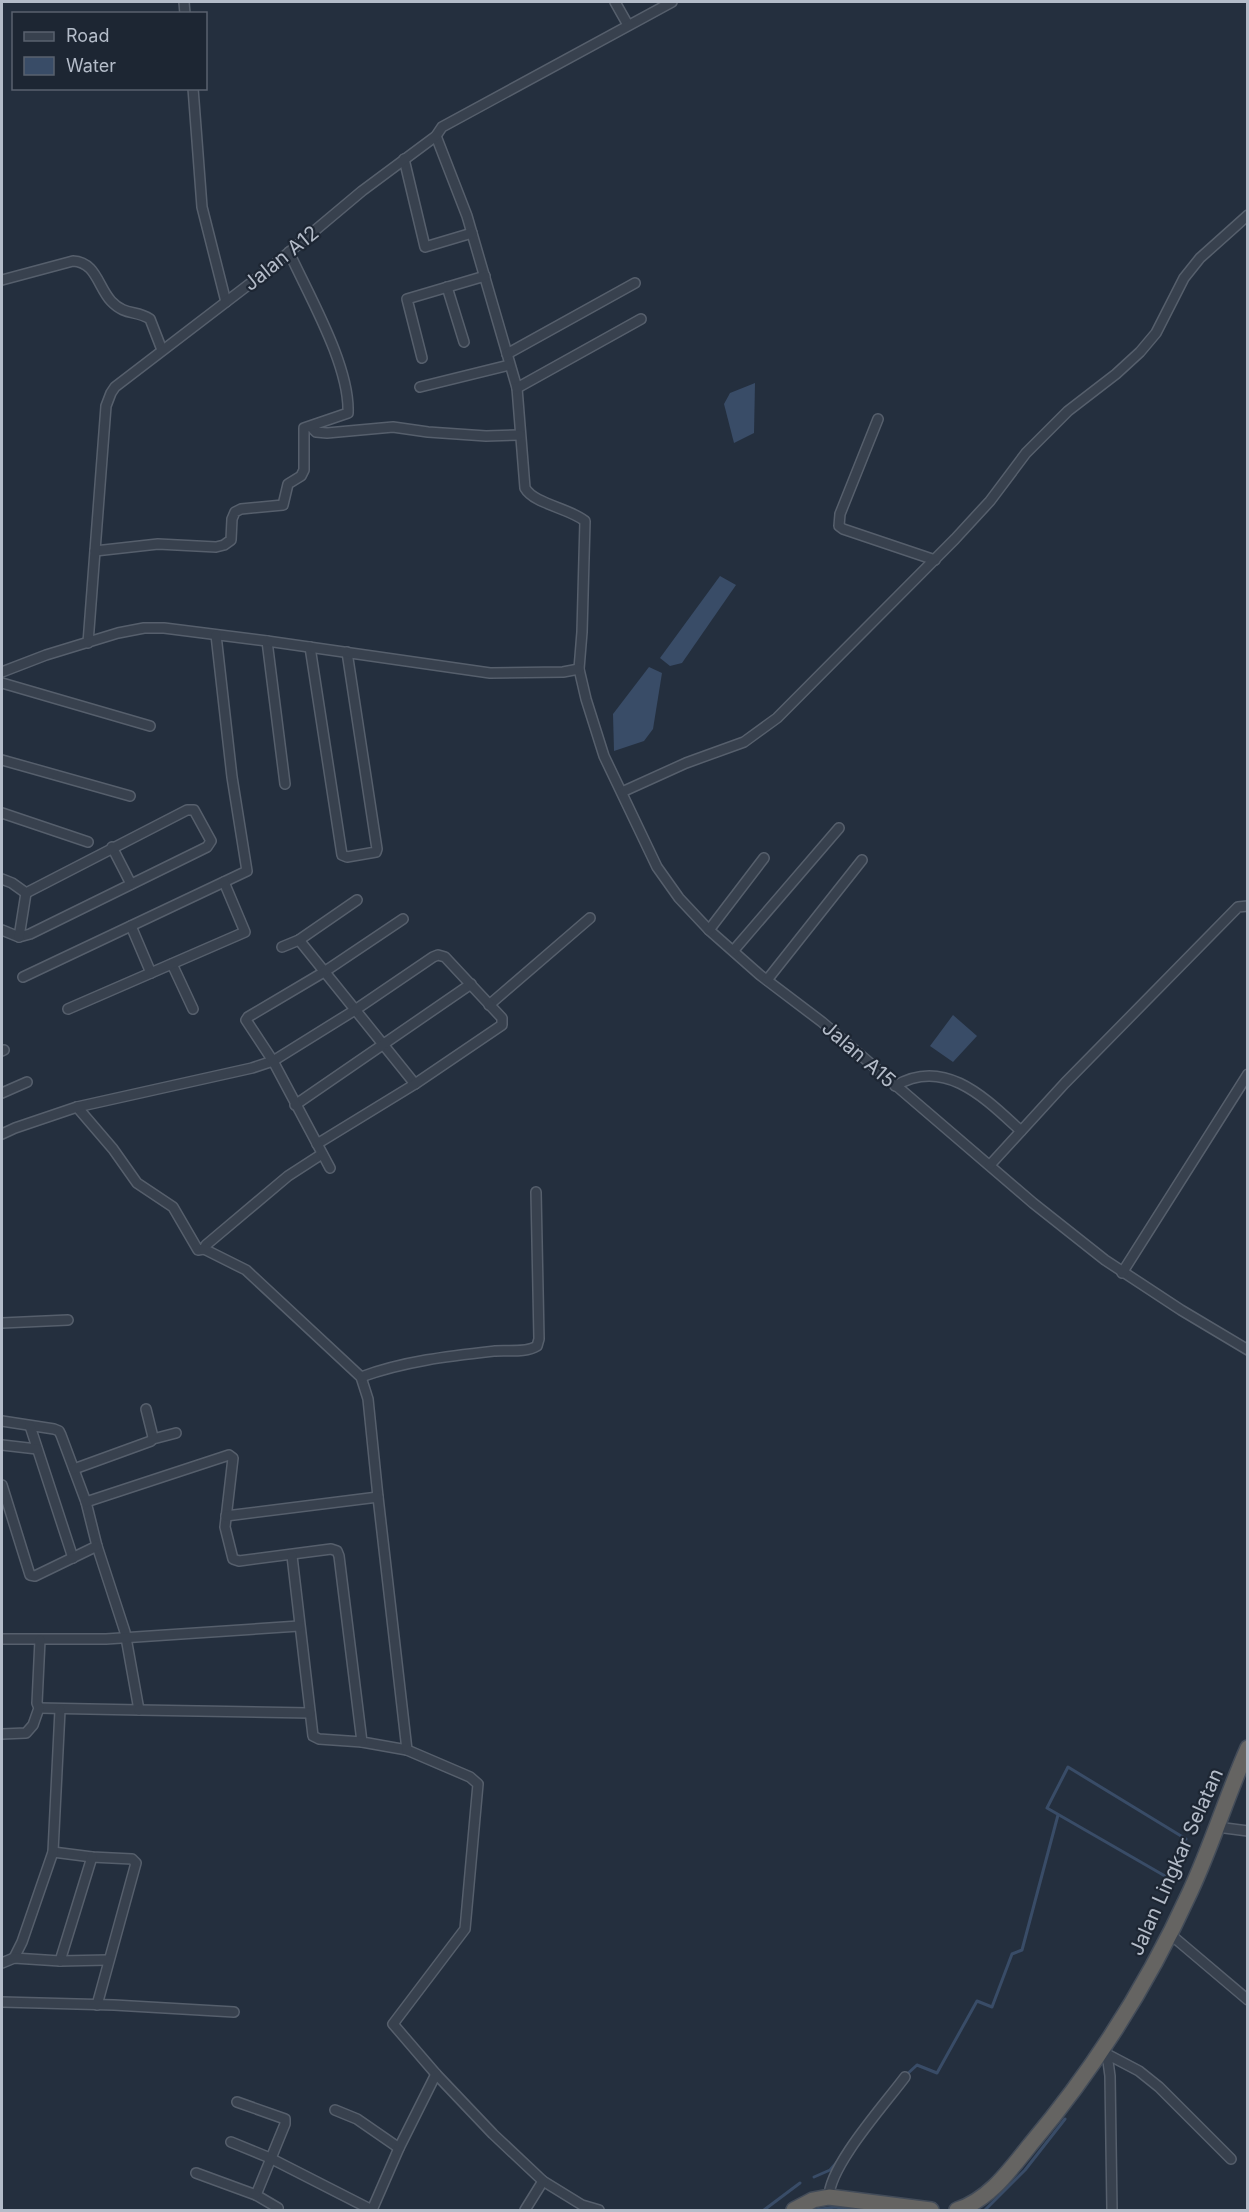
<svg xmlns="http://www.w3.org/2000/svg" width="1249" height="2212" font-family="Inter,sans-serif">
	<rect width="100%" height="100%" fill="#242f3e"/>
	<g fill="#394c67">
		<polygon points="755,383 754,433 734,443 724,404 730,393"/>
		<polygon points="720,576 736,585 682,663 670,666 660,658"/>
		<polygon points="649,667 662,673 653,729 644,741 614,751 613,714"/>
		<polygon points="953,1015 977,1036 953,1062 930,1046"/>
	</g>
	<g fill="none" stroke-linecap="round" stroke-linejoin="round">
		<g stroke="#394c67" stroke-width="3">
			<polyline points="1165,1876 1047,1808 1068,1767 1186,1839"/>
			<polyline points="905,2076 917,2065 937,2073 977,2001 992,2007 1012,1954 1022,1950 1058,1815"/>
			<polyline points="814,2177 830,2170 838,2161"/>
			<polyline points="764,2210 800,2183"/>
			<polyline points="815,2210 835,2207 855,2210"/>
			<polyline points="985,2210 1025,2170 1065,2119"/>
		</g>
		<g stroke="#565f6c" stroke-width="12">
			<g id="minor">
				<polyline points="184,2 185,14"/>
				<polyline points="615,2 628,25"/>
				<polyline points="193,88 202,207 226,302"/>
				<path d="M436,136L467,216L517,388L525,488C534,504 569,508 585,521L582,632L579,669L586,699L604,756L657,867L679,898L709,930L760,975L822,1022L1033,1203L1105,1260L1181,1310L1248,1350"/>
				<polyline points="404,159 425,247 472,233"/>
				<path d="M2,280L73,261C96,262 98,287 111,301C125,316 136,310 150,319L162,350"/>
				<polyline points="447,287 464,342"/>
				<polyline points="507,354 635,283"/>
				<polyline points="422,358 407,299 485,276"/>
				<polyline points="420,387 509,365"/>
				<polyline points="517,388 641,319"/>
				<polyline points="878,419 840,514 839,526 843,529 935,560"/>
				<polyline points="315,426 313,429 316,432 327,433 393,427 428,432 486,436 520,435"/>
				<path d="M95,551L158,544L216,547L224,545L231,540L232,519L235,512L241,509L283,505L288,484L301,476L304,470V428L348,413C350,366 309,296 289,252"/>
				<polyline points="267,641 285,784"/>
				<polyline points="88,643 106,406 111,393 115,387 269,269 362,191 436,136 442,127 672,2"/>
				<polyline points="310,647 342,855 347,857 376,852 377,849 347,652"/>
				<polyline points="2,672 46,655 118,633 144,628 164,628 267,641 490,673 563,672 579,669"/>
				<polyline points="2,683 150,726"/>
				<polyline points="2,760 130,796"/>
				<polyline points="622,792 686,763 744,742 777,718 955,539 990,501 1026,453 1068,411 1116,374 1140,352 1156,333 1184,278 1200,258 1248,215"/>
				<polyline points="2,813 88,842"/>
				<polyline points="112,847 131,884"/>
				<polyline points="2,879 12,883 26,893 187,810 194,810 211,841 207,847 30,934 19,937 2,930"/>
				<polyline points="131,926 151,973"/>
				<polyline points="709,930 764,858"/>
				<polyline points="19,937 26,893"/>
				<polyline points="299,940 415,1084"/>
				<polyline points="282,947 299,940 357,900"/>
				<polyline points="734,950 839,828"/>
				<polyline points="172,964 193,1009"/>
				<polyline points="23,977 247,871 232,777 216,635"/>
				<polyline points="767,980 862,860"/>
				<polyline points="489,1005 590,918"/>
				<polyline points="68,1009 245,932 224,882"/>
				<polyline points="2,1051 4,1050"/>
				<path d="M895,1086C945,1056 986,1099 1021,1131"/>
				<polyline points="2,1093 27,1082"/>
				<polyline points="295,1105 471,984"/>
				<polyline points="77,1107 113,1149 137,1183 173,1207 198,1250 204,1249 206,1245 288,1176 322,1154"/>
				<polyline points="2,1134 15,1128 77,1107 252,1068 273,1061 355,1010 433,957 438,955 445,957 502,1018 502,1025 415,1084 317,1144"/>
				<polyline points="990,1165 1065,1083 1238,907 1248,906"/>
				<polyline points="330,1168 273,1061 246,1020 248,1017 324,972 403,919"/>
				<polyline points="204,1249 246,1270 361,1377 368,1399 378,1497"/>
				<polyline points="1122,1273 1248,1074"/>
				<polyline points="2,1323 68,1320"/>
				<path d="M361,1377C404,1361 450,1356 495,1351C508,1350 526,1353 537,1346L539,1339L536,1192"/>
				<polyline points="2,1421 54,1429 59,1431 61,1435 86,1502 97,1546 125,1632 139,1710 39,1708"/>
				<polyline points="30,1426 73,1558"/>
				<polyline points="153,1439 176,1433"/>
				<polyline points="2,1445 37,1449"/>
				<polyline points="74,1469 151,1441 153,1437 146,1409"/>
				<polyline points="2,1485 30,1575 35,1576 97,1546"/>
				<polyline points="86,1502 229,1455 233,1458 225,1527 233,1559 239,1561 331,1549 337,1551 339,1556 362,1742 407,1750 470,1777 478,1784 465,1929 393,2024 436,2074 493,2134 543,2181 582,2205 599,2210"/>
				<polyline points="226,1516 378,1497 407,1750"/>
				<polyline points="292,1556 313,1736 319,1739 362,1742"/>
				<polyline points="2,1639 106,1639 299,1626"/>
				<polyline points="139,1710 310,1713"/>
				<polyline points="2,1734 26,1733 33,1725 39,1708 37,1703 40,1640"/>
				<polyline points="1217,1827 1248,1831"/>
				<polyline points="53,1852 92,1857 132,1859 136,1863 97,2005"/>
				<polyline points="1170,1934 1248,2000"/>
				<polyline points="14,1958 22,1942 53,1852 60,1710"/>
				<polyline points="60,1961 92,1857"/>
				<polyline points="2,1963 14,1958 60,1961 108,1960"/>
				<polyline points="2,2002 114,2005 234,2012"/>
				<polyline points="1101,2051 1139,2071 1159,2087 1231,2159"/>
				<polyline points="1107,2054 1110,2076 1112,2210"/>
				<polyline points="237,2102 285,2119 285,2124 256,2195 278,2208 277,2210"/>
				<polyline points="335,2110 357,2119 399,2148"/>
				<polyline points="231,2142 270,2158 372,2210"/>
				<polyline points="196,2173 256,2195"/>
				<path d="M829,2197C829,2166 885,2104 905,2077"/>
				<polyline points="372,2210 399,2148 436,2074"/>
				<polyline points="525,2210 543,2181"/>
			</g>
		</g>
		<g stroke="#434c59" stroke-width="18">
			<g id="trunk">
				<polyline points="794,2210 813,2200 829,2197 931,2210"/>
				<path d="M957,2210C989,2200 1010,2170 1030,2145C1095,2068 1149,1982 1190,1892C1212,1845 1227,1795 1248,1748"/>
			</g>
		</g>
		<use href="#minor" stroke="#38414e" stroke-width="9"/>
		<use href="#trunk" stroke="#656462" stroke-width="15"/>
	</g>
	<g text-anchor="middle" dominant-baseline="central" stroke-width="4.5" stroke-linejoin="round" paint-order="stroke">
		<g font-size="20" fill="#b4bcc9" stroke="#1d2633">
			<text transform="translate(281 258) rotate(-39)">Jalan A12</text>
			<text transform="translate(859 1054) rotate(41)">Jalan A15</text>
			<text transform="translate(1176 1862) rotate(-66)">Jalan Lingkar Selatan</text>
		</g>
	</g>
	<rect width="1249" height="2212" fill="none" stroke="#b4bcc9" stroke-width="6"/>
	<rect x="12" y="12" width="195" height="78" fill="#1d2633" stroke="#59626f" stroke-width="1.5"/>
	<rect x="24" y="32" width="30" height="9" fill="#38414e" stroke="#59626f" stroke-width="1.5"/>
	<text x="66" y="42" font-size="18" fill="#b4bcc9">Road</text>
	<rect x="24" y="57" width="30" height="18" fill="#394c67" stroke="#59626f" stroke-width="1.5"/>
	<text x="66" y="72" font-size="18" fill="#b4bcc9">Water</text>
</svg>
